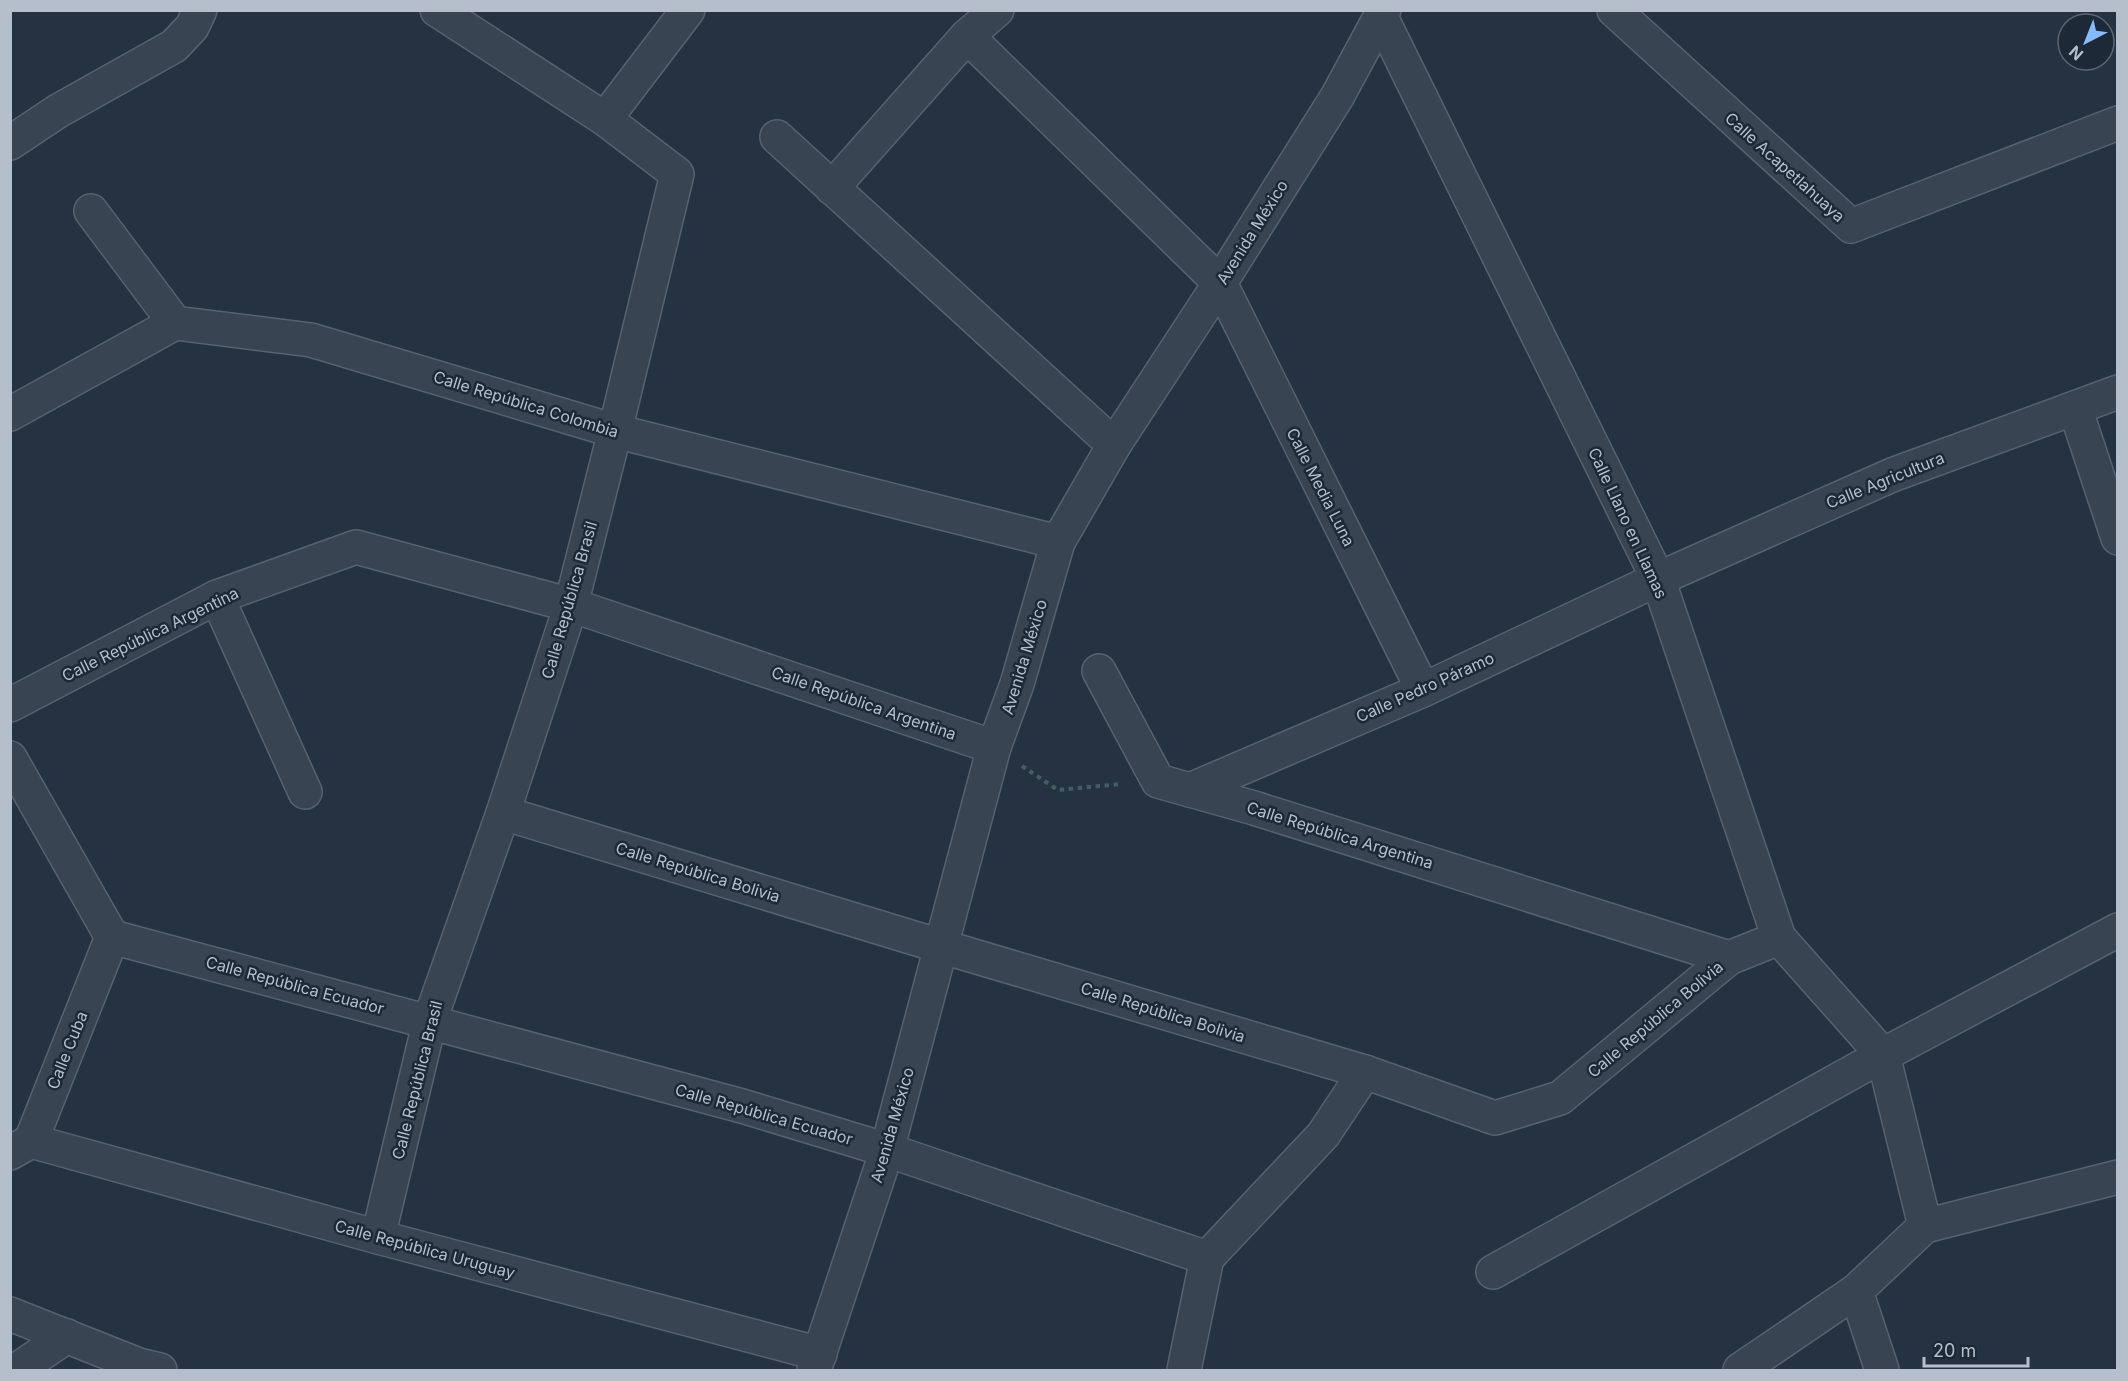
<svg xmlns="http://www.w3.org/2000/svg" width="2128" height="1381" font-family="Inter,sans-serif">
	<rect width="100%" height="100%" fill="#243242"/>
	<g fill="none" stroke-linecap="round" stroke-linejoin="round">
		<g stroke="#56626f" stroke-width="36">
			<g id="minor">
				<polyline points="1614,10 1851,226 2118,123"/>
				<polyline points="1381,17 1658,579 1779,938 1883,1055 1925,1226"/>
				<polyline points="967,36 1220,283 1423,690"/>
				<polyline points="605,119 688,10"/>
				<polyline points="777,137 1114,445"/>
				<polyline points="10,143 58,111 174,46 192,27 200,10"/>
				<polyline points="832,188 967,36 997,10"/>
				<polyline points="91,211 175,323"/>
				<polyline points="2075,408 2118,538"/>
				<polyline points="10,414 175,323 311,340 615,431 1058,542"/>
				<polyline points="217,597 305,792"/>
				<polyline points="1099,671 1158,781 1254,808 1729,958"/>
				<polyline points="10,705 217,597 356,547 571,605 994,747"/>
				<polyline points="10,758 112,937"/>
				<polyline points="1190,790 1423,690 1658,579 1892,475 2118,392"/>
				<polyline points="503,813 940,946 1365,1072 1495,1118 1560,1098 1729,958 1779,938"/>
				<polyline points="112,937 742,1106 887,1150 1207,1258"/>
				<polyline points="31,1141 378,1237 820,1354"/>
				<polyline points="10,1153 31,1141 112,937"/>
				<polyline points="378,1237 430,1020 503,813 571,605 615,431 677,174 605,119 437,10"/>
				<polyline points="1207,1258 1323,1135 1365,1072"/>
				<polyline points="1493,1272 1883,1055 2118,930"/>
				<polyline points="1856,1291 1882,1370"/>
				<polyline points="10,1314 139,1365 160,1370"/>
				<polyline points="17,1370 67,1336"/>
				<polyline points="814,1370 887,1150 994,747 1017,684 1058,542 1114,445 1220,283 1337,97 1384,10"/>
				<polyline points="1184,1370 1207,1258"/>
				<polyline points="1740,1370 1856,1291 1925,1226 2118,1177"/>
			</g>
		</g>
		<polyline stroke="#445e60" stroke-width="4" stroke-dasharray="4.5 4.5" stroke-linecap="butt" points="1022,766 1058,790 1121,784"/>
		<use href="#minor" stroke="#384452" stroke-width="33"/>
	</g>
	<g text-anchor="middle" dominant-baseline="central" stroke-width="5" stroke-linejoin="round" paint-order="stroke">
		<g font-size="16" fill="#b5bfcc" stroke="#1d2937">
			<text transform="translate(1785 167) rotate(42)">Calle Acapetlahuaya</text>
			<text transform="translate(1252 232) rotate(-58)">Avenida México</text>
			<text transform="translate(526 404) rotate(17)">Calle República Colombia</text>
			<text transform="translate(1885 480) rotate(-22)">Calle Agricultura</text>
			<text transform="translate(1321 487) rotate(63)">Calle Media Luna</text>
			<text transform="translate(1628 523) rotate(65)">Calle Llano en Llamas</text>
			<text transform="translate(569 600) rotate(-74)">Calle República Brasil</text>
			<text transform="translate(150 634) rotate(-26)">Calle República Argentina</text>
			<text transform="translate(1024 657) rotate(-73)">Avenida México</text>
			<text transform="translate(1425 687) rotate(-24)">Calle Pedro Páramo</text>
			<text transform="translate(864 703) rotate(19)">Calle República Argentina</text>
			<text transform="translate(1340 835) rotate(17)">Calle República Argentina</text>
			<text transform="translate(698 872) rotate(17)">Calle República Bolivia</text>
			<text transform="translate(295 985) rotate(15)">Calle República Ecuador</text>
			<text transform="translate(1163 1012) rotate(17)">Calle República Bolivia</text>
			<text transform="translate(1655 1019) rotate(-40)">Calle República Bolivia</text>
			<text transform="translate(67 1050) rotate(-68)">Calle Cuba</text>
			<text transform="translate(417 1080) rotate(-76)">Calle República Brasil</text>
			<text transform="translate(764 1114) rotate(16)">Calle República Ecuador</text>
			<text transform="translate(892 1125) rotate(-74)">Avenida México</text>
			<text transform="translate(425 1249) rotate(15)">Calle República Uruguay</text>
		</g>
	</g>
	<rect width="2128" height="1381" fill="none" stroke="#b5bfcc" stroke-width="24"/>
	<g transform="translate(2086 42) rotate(222)"><circle r="28" fill="#1d2937" stroke="#5a6573" stroke-width="1.5"/>
	<path d="M0-4.5L10 22L0 15L-10 22Z" fill="#87bbff"/>
	<text y="-9" font-size="16" font-weight="bold" text-anchor="middle" fill="#b5bfcc">N</text>
	</g>
	<path d="M1924 1357v9h104v-9" fill="none" stroke="#b5bfcc" stroke-width="3"/>
	<text x="1933" y="1357" font-size="18" fill="#b5bfcc" stroke="#1d2937" stroke-width="4.5" paint-order="stroke">20 m</text>
</svg>
